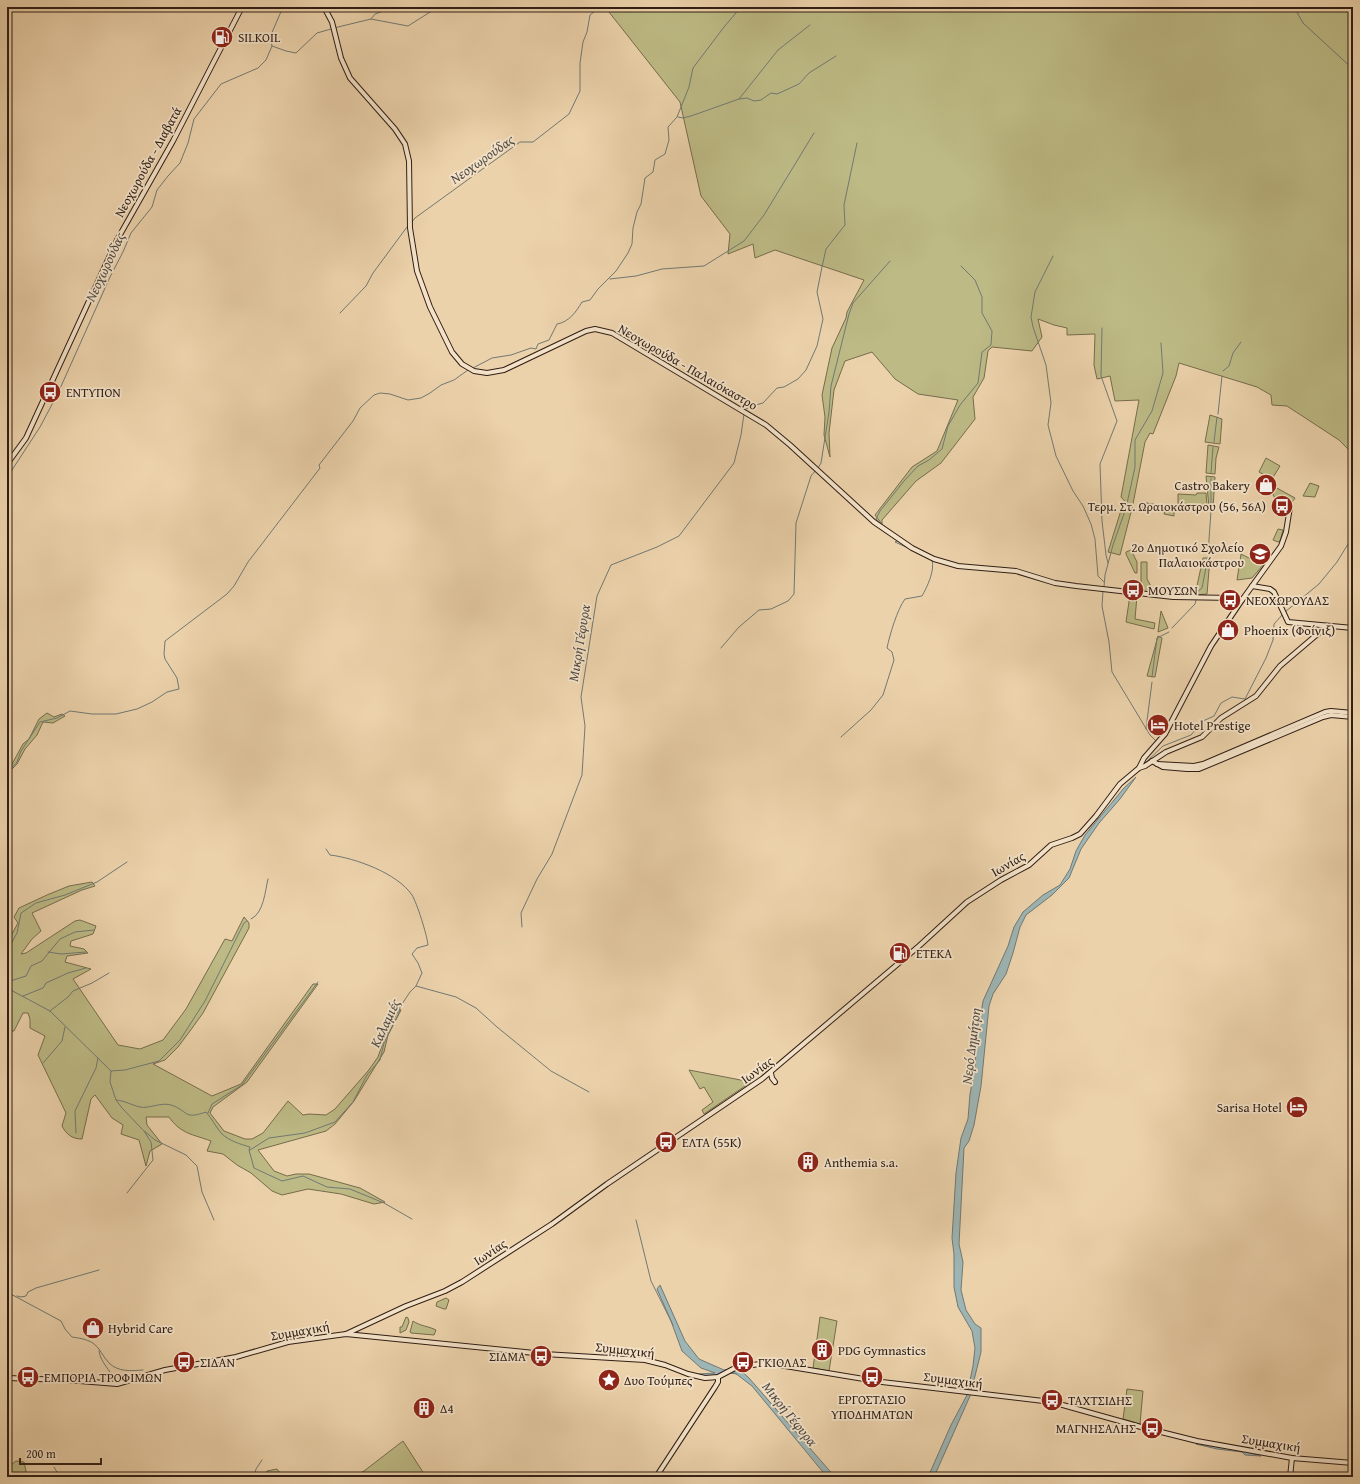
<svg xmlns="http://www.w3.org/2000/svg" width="1360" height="1484" font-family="'Gentium Book Plus',serif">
	<rect width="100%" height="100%" fill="#ecd2ab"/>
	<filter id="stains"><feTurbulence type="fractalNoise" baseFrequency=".005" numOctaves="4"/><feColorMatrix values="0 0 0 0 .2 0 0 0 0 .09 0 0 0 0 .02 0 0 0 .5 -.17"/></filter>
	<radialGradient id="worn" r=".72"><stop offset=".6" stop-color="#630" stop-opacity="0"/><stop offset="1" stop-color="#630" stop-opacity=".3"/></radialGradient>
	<g fill="#bdba85" stroke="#766c4d">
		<polygon points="605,7 1353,7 1353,454 1339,440 1287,406 1272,405 1271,395 1257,387 1179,363 1176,376 1153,434 1150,433 1145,442 1132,509 1121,497 1139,400 1115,401 1110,376 1097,379 1094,365 1095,334 1067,335 1067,328 1054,325 1038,319 1042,337 1032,351 992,347 988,351 984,378 973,397 975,419 941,463 916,481 882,520 882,524 875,515 912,467 937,451 958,400 918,394 895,379 872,352 845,361 834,390 829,433 830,457 824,435 825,417 822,395 832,348 846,318 847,312 864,280 775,250 755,258 753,244 728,254 730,234 701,196 680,102"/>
		<polygon points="1210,415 1222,419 1220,444 1205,442"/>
		<polygon points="1208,445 1219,447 1216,458 1215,474 1206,473"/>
		<polygon points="1266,458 1280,466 1272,479 1259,472"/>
		<polygon points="1206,476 1215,477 1213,508 1209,507"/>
		<polygon points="1310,483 1319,486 1315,497 1303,496"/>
		<path d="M1275,487L1295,498C1291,505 1285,506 1278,502L1273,495Z"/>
		<polygon points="1197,493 1206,493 1207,505 1178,507 1178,494 1196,495"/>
		<polygon points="1141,502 1164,506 1163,511 1140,507"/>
		<polygon points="1122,507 1131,512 1120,555 1108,552"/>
		<polygon points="1166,507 1174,508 1174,516 1164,514"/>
		<polygon points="1278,529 1283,530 1280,541 1278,542 1273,540"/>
		<polygon points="1131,550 1137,562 1137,573 1135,573 1126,554 1126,552"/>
		<polygon points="1241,554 1263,565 1252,578 1237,580"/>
		<polygon points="1203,558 1210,558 1207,594 1195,595"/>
		<polygon points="1141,562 1147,562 1147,579 1154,592 1141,591"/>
		<polygon points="1130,595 1137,596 1135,619 1155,623 1154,629 1126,622"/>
		<polygon points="1161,611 1168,628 1158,632"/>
		<polygon points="1158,636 1162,638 1155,677 1147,676"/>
		<polygon points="47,713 54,717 62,714 65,716 53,723 43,722 37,735 25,749 17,764 7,774 7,770 11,766 23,744 29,739 39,719"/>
		<path d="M92,882L95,886L82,890L32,913L41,931L32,939L21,954L26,953L75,921L80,920L96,926L93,934L71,941L70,946L84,949L88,953L67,956L65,962L91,969L73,979L118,1045L140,1049L163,1040L186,1009L225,939L232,941L244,917L249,923V928L203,1013L190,1031L178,1047L165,1060L153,1064L212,1096L241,1084L313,984H318L247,1082L213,1107L210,1113L224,1131L245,1139H252L263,1133L288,1101L303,1115L309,1114L326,1115L335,1109L368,1071L378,1057L386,1034L399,1009L401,1010L388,1035L384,1052L354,1101L335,1124L326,1131L258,1150L274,1171L287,1176L296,1174H309L360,1188L385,1202L374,1204L341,1194L308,1189L282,1195L272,1191L251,1173L237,1165L223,1154L207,1151L211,1141C192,1134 181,1134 169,1117H146L147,1125L162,1144L150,1151L146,1166L139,1140L121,1134L123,1125L112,1118L95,1095L91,1099L82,1139C72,1139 66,1134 62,1126L66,1113L38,1055L45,1036L30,1028V1019L28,1013H23L14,1031H8L7,1030V943L18,923L14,917L19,908L47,895L69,886Z"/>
		<polygon points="689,1070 751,1082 704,1114 702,1110 713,1102 704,1087 700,1089"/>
		<polygon points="446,1298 449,1300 446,1309 444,1309 436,1306 437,1302"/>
		<polygon points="406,1317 408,1318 409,1322 406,1330 400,1333 400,1327 402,1327"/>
		<polygon points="820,1317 837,1321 829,1371 813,1368"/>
		<path d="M413,1321C420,1326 428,1326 436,1330L434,1335L411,1333L410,1332Z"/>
		<polygon points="1127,1389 1143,1391 1140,1424 1123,1419"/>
		<polygon points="403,1441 426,1477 353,1477 364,1471"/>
		<polygon points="16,1461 24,1462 27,1476 7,1477 7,1468"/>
		<polygon points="277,1469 283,1477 265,1477 267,1471"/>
	</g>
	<g fill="#9db5b4" stroke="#717974">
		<polygon points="1136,777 1120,799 1099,823 1081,849 1069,878 1052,895 1026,915 1020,927 1013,953 1006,974 993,994 989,1006 981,1086 974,1125 969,1141 964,1148 959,1244 963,1262 961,1290 966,1310 975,1324 981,1328 981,1352 970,1396 934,1477 928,1477 951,1425 967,1395 973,1366 975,1348 972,1331 958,1307 954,1287 954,1254 952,1238 956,1173 961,1138 968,1119 970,1094 975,1067 976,1049 974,1033 980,1020 983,1001 1008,946 1014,927 1023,912 1043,895 1060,885 1070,869 1076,851 1085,835 1124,788"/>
		<path d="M660,1285L685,1341L699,1359L724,1370L738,1368L749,1378L835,1477H827L752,1386L735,1373H722C716,1378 708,1377 700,1376L699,1374L715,1373L701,1368L682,1351L671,1321L657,1289Z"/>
		<polygon points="1196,1444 1221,1445 1261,1456 1245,1455 1242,1452 1217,1449"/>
	</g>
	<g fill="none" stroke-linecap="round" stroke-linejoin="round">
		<g stroke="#717974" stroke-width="1">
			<polyline points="1294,7 1303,23 1353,69"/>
			<polyline points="371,19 375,14 394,7"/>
			<polyline points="334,28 371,19 408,26 438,7"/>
			<polyline points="272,46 286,51 296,53 317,33 331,29"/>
			<polyline points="739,99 747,98 754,101 761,100 771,93 777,94 799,84 809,73 836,56"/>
			<polyline points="678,117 683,118 691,116 739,99 778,50 810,25"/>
			<polyline points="412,222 415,218 520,142 533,142 569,114 580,91 580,63 583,42 587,32 590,15 600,7"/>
			<polyline points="1053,256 1035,292 1031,317 1033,327 1046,365 1051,403 1048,425 1056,456 1073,491 1083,506 1091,524 1095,539 1098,576 1104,582"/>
			<polyline points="610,279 636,276 662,269 704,266 744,241 764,215 814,133"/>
			<polyline points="340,313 366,286 373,273 407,227"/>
			<polyline points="1102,328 1101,376 1117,421 1100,464 1102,521 1106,555 1108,563"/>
			<path d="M473,368L492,358L511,355L531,348L536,349L538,344L549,340L557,324C569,322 576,312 582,302L590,300L598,289L616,271L628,253L632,244L633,228L637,212L641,204L645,178L653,172L655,160L665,154L669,140L668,127L677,117L689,87L693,68L724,27L741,7"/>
			<polyline points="1223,371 1229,366 1233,353 1241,342"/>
			<polyline points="746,409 752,406 763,403 777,388 784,387 798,379 806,370 817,346 823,319 817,292 822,267 826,249 845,225 844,205 857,143"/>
			<polyline points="1218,414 1222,376"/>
			<polyline points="1214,442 1217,417"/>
			<polyline points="818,468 821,463 829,412 831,386 849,314 853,303 890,261"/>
			<polyline points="1211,473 1213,447"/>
			<polyline points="7,483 12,470 40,427 58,393 110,277 123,252 131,233 152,207 157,190 168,176 180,163 188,143 194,119 221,84 258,68 266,60 272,46 270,37 283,7"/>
			<polyline points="1211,506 1211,478"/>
			<polyline points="899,537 884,526 876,519 880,511 904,481 918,466 929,460 942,449 948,426 960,405 978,383 982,352 991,345 992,331 982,313 982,297 975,280 961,266"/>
			<polyline points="897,541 895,542 908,548"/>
			<polyline points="1208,554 1211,511"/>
			<polyline points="1104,587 1105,575 1113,545 1126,508 1130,490 1135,467 1135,440 1152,411 1163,373 1161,343"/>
			<polyline points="1103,591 1102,606 1109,642 1112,672 1150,735 1156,741"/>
			<polyline points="1196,595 1196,593 1202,588 1208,557"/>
			<polyline points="1285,612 1319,584 1337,562 1353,536"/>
			<polyline points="1172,628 1195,604 1196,600"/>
			<polyline points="721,648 739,627 759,610 771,609 788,601 794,594 796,523 811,476 816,470"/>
			<polyline points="1152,677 1157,638 1169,632"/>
			<polyline points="1146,729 1152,682"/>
			<path d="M841,737L871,710L883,695L894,660L892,652L887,648C890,634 897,610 905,599L922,596C927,587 935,571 932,560L925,557"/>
			<polyline points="1145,763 1163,746 1191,735 1203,721 1214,716 1221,703 1232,697 1245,699 1266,658 1273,640 1274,624 1283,614"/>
			<polyline points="7,773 17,762 21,751 40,722 57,718 70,711 92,714 116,714 137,709 152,702 167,692 179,689 177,678 165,659 164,654 165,641 227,594 234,586 248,562 320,468 319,465 353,421 360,408 374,395 380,393 390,394 408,400 421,398 430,393 441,385 454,380 468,370"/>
			<path d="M326,849L330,855C355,858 397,873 412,895C417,903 427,935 428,945L417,948L412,954L418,963L422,973L416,986"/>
			<path d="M251,919C264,913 265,891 268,879"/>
			<path d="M247,921L244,923L205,1001L180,1040L159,1061L125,1070L111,1071L110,1082L116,1100C126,1101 131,1105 140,1107C149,1109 160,1102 171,1105C189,1111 183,1120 206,1112C212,1119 216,1127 221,1133C229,1141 240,1144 250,1147L249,1150L254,1168L282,1181L303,1176L327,1187L350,1189L384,1203L412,1219"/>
			<polyline points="522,927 521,913 537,879 552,854 582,775 585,726 581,697 597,596 611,565 657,547 679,536 734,463 741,435 744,414"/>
			<polyline points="7,951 17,933 21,913 36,903 65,895 97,882 127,862"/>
			<polyline points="48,952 61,954 86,952"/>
			<polyline points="7,982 26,976 31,966 42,961 60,939 75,932 94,930"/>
			<polyline points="7,988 50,1011 111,1071"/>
			<polyline points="23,996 43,988 46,983 68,973 86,968"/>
			<polyline points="50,1011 68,997 73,991 92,983 109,973"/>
			<polyline points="43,1063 62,1041 65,1027"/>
			<polyline points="116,1100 122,1108 142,1129"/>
			<polyline points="208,1113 212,1104 242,1085 318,982"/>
			<polyline points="143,1130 155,1140 186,1155 197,1166 202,1192 214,1220"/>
			<polyline points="76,1133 75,1111 96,1068 98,1058"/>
			<polyline points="250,1150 269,1138 305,1133 335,1122 353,1102 367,1075 380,1060 384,1043 399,1013 400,1007 410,992 416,986 456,997 476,1008 497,1027 551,1071 589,1092"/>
			<polyline points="127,1193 153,1160 151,1142 144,1131"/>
			<polyline points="636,1220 651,1281 673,1325"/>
			<path d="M7,1292L61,1321L65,1329L72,1337C79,1338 86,1339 93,1343C100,1348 103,1357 109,1363C118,1372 131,1371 143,1370"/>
			<polyline points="17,1296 21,1297 26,1296 28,1292 36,1288 99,1270"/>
			<path d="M99,1351C101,1364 110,1368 114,1381"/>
			<polyline points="730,1373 737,1374"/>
			<polyline points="54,1467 60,1477"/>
			<polyline points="254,1477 256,1469 262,1460"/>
		</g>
		<g stroke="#301e15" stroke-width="6">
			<g id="secondary">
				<polyline points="324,7 332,22 341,58 350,78 395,129 405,144 409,161 410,228 417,271 430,307 452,352 462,364 474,371 487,373 504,370 586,331 595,329 612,333 766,425 790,445 874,522 912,548 934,559 958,566 1016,571 1055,583 1076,586 1173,597 1235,598 1242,600"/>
				<polyline points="7,464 26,438 117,240 173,141 242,7"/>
				<polyline points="1252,586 1270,589 1274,592 1288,622 1353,628"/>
				<polyline points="1152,761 1163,767 1187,769 1199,769 1323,717 1331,715 1353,717"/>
				<polyline points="1157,764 1194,766 1203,764 1325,712 1331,711 1353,713"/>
				<polyline points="1139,768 1144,758 1165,734 1211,646 1242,600 1281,546 1286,532 1290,507"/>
				<polyline points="771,1073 772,1078 775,1082"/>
				<polyline points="346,1334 406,1306 445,1291 462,1282 552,1224 607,1184 762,1079 919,946 967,902 1001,880 1029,865 1051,845 1072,838 1080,834 1096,816 1120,784 1139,768 1145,766 1166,752 1202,737 1221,718 1256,696 1280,666 1327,626"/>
				<polyline points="7,1378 67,1380 117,1384 165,1370 236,1357 288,1342 346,1334 544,1354 645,1360 665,1365 688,1374 705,1378 718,1377 735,1368 743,1366 761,1364 773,1364 882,1382 1052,1402 1141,1427 1197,1441 1292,1458 1353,1463"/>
				<polyline points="656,1477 715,1387 718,1382 718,1377"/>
				<polyline points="1290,1477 1292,1458"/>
			</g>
		</g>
		<use href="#secondary" stroke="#f3e2c8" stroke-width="4"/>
	</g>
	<defs>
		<g id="fuel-disc" transform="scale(1.15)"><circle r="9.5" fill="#8f2418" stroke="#f3e2c8"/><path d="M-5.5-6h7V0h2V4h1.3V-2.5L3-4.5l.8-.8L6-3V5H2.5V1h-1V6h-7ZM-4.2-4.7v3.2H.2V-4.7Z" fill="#fff"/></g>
		<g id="bus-disc" transform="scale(1.15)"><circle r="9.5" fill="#8f2418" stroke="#f3e2c8"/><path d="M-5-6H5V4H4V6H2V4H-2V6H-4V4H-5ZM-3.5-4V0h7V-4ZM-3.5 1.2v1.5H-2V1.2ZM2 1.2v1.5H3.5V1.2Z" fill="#fff"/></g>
		<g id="shop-disc" transform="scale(1.15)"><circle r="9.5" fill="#8f2418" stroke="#f3e2c8"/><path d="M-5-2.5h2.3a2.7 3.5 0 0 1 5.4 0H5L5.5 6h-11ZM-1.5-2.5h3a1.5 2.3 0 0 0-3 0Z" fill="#fff"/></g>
		<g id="school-disc" transform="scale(1.15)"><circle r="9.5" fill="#8f2418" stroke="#f3e2c8"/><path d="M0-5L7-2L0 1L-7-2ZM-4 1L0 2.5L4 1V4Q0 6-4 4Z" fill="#fff"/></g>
		<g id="hotel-disc" transform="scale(1.15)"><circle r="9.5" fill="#8f2418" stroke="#f3e2c8"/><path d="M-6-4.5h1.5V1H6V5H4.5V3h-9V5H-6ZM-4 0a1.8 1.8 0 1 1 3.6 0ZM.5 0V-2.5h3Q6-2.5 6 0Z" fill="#fff"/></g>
		<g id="building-disc" transform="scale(1.15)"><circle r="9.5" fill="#8f2418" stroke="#f3e2c8"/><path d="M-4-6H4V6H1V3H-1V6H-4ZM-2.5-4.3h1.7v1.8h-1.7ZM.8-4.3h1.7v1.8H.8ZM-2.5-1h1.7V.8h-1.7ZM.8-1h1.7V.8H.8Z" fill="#fff"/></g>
		<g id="sight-disc" transform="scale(1.15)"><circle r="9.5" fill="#8f2418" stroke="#f3e2c8"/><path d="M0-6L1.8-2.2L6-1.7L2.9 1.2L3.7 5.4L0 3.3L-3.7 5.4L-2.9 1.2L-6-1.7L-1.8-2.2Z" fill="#fff"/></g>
	</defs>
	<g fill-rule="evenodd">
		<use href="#fuel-disc" x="222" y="37"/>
		<use href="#bus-disc" x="50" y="392"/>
		<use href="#shop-disc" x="1266" y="485"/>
		<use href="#bus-disc" x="1282" y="506"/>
		<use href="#school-disc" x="1260" y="554"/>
		<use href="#bus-disc" x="1133" y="590"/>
		<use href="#bus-disc" x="1230" y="600"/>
		<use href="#shop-disc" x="1228" y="630"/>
		<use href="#hotel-disc" x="1158" y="725"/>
		<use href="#fuel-disc" x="900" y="953"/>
		<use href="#hotel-disc" x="1297" y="1107"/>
		<use href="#bus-disc" x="666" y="1142"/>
		<use href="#building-disc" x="808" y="1162"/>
		<use href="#shop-disc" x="93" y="1328"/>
		<use href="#building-disc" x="822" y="1350"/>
		<use href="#bus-disc" x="541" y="1356"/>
		<use href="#bus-disc" x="184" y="1362"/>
		<use href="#bus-disc" x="743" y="1362"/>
		<use href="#bus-disc" x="28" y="1377"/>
		<use href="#bus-disc" x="872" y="1377"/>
		<use href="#sight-disc" x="609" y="1380"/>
		<use href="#bus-disc" x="1052" y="1400"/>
		<use href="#building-disc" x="424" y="1408"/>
		<use href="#bus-disc" x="1152" y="1428"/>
	</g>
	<g text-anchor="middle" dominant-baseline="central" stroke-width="3.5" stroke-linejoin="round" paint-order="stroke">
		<g font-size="13" fill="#301e15" stroke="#f3e2c8" text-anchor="start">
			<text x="238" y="37">SILKOIL</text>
			<text x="66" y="392">ΕΝΤΥΠΟΝ</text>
			<text x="1250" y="485" text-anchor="end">Castro Bakery</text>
			<text x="1266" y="506" text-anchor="end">Τερμ. Στ. Ωραιοκάστρου (56, 56Α)</text>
			<text x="1244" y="547" text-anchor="end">2ο Δημοτικό Σχολείο<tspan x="1244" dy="15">Παλαιοκάστρου</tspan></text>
			<text x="1148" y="590">ΜΟΥΣΩΝ</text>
			<text x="1246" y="600">ΝΕΟΧΩΡΟΥΔΑΣ</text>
			<text x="1244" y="630">Phoenix (Φοίνιξ)</text>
			<text x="1174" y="725">Hotel Prestige</text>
			<text x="916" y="953">ΕΤΕΚΑ</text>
			<text x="1282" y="1107" text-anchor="end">Sarisa Hotel</text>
			<text x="682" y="1142">ΕΛΤΑ (55Κ)</text>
			<text x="824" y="1162">Anthemia s.a.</text>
			<text x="108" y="1328">Hybrid Care</text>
			<text x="838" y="1350">PDG Gymnastics</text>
			<text x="526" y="1356" text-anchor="end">ΣΙΔΜΑ</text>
			<text x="200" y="1362">ΣΙΔΑΝ</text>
			<text x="758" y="1362">ΓΚΙΟΛΑΣ</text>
			<text x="44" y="1377">ΕΜΠΟΡΙΑ ΤΡΟΦΙΜΩΝ</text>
			<text x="624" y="1380">Δυο Τούμπες</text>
			<text x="872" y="1399" text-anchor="middle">ΕΡΓΟΣΤΑΣΙΟ<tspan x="872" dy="15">ΥΠΟΔΗΜΑΤΩΝ</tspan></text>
			<text x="1068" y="1400">ΤΑΧΤΣΙΔΗΣ</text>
			<text x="440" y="1408">Δ4</text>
			<text x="1136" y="1428" text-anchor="end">ΜΑΓΝΗΣΑΛΗΣ</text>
		</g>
		<g font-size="13" fill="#301e15" stroke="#f3e2c8">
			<text transform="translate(148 162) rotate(-61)">Νεοχωρούδα - Διαβατά</text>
			<text transform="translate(688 367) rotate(30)">Νεοχωρούδα - Παλαιόκαστρο</text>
			<text transform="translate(1008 864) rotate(-30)">Ιωνίας</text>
			<text transform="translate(757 1070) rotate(-36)">Ιωνίας</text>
			<text transform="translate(490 1252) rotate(-33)">Ιωνίας</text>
			<text transform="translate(300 1331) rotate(-10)">Συμμαχική</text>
			<text transform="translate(625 1350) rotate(6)">Συμμαχική</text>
			<text transform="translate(953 1380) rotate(7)">Συμμαχική</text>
			<text transform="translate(1271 1443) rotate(9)">Συμμαχική</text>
		</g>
		<g font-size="14" font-style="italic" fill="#514b45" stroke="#f3e2c8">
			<text transform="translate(482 159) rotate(-35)">Νεοχωρούδας</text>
			<text transform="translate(105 267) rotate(-65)">Νεοχωρούδας</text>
			<text transform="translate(579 643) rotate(-81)">Μικρή Γέφυρα</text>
			<text transform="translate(385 1023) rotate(-65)">Καλαμιές</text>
			<text transform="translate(971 1046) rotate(-83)">Νερό Δημήτρη</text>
			<text transform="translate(790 1414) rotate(51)">Μικρή Γέφυρα</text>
		</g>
	</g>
	<rect width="1360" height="1484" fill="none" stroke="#ecd2ab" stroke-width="24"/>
	<rect x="8" y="8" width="1344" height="1468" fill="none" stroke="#301e15" stroke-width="2"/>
	<rect x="12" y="12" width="1336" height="1460" fill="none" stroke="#301e15"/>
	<path d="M20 1458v6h81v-6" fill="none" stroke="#301e15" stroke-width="2"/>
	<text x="26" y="1458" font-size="12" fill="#301e15" stroke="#f3e2c8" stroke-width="3" paint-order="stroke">200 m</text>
	<rect width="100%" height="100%" filter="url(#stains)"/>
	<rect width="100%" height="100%" fill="url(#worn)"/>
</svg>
